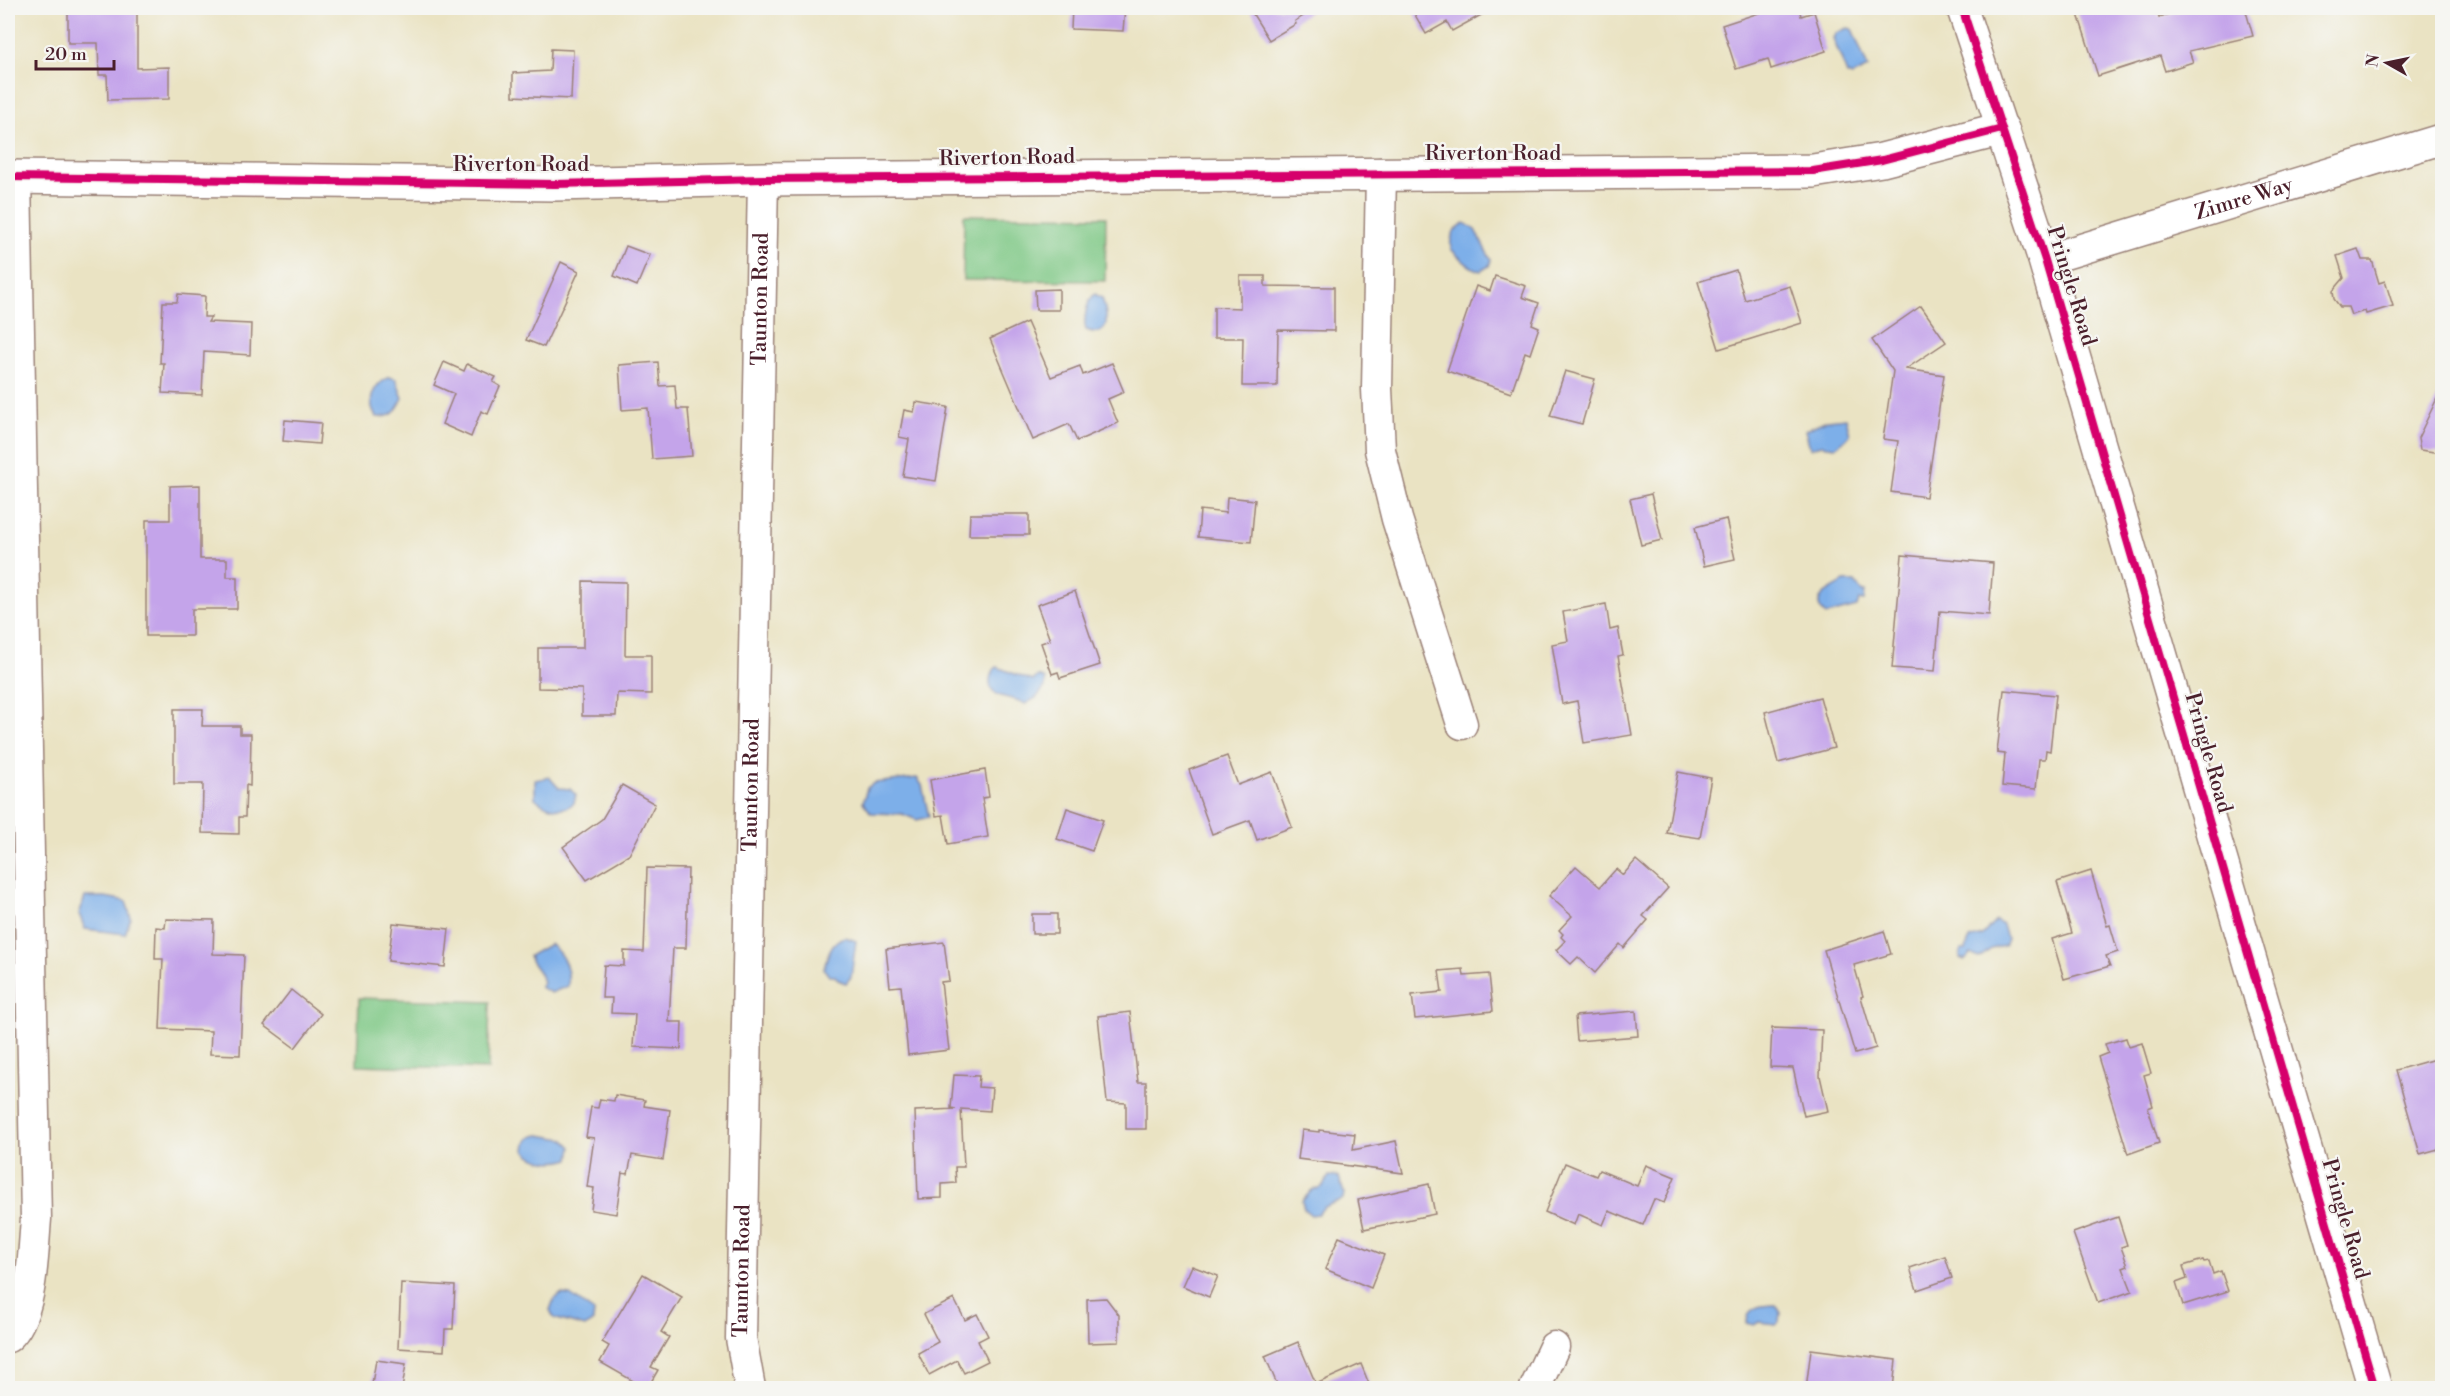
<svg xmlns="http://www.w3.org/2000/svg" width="2450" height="1396" font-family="'Libre Bodoni',serif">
	<rect width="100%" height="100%" fill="#f6f6f2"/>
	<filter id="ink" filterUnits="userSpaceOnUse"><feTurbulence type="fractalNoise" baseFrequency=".0167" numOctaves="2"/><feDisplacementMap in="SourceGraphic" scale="12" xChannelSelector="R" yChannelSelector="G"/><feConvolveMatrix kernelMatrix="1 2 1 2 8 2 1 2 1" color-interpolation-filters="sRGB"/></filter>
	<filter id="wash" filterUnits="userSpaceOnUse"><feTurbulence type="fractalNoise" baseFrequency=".008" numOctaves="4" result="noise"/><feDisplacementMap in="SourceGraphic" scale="24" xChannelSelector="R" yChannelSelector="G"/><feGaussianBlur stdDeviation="1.35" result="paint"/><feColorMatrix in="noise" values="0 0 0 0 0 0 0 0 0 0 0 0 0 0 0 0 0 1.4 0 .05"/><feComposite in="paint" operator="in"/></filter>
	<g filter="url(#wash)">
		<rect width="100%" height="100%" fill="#eae3c3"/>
		<g fill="#7dc784" stroke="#647358" stroke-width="1.5">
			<polygon points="964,215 1106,217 1105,281 963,280"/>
			<polygon points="359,998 490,1002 488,1069 357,1065"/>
		</g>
		<g fill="#7dafe9" stroke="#64678a" stroke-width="1.5">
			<polygon points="1847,28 1852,29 1868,68 1852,76 1847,74 1833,38 1836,33"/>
			<path d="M1465,223L1475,230L1491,260L1489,266L1481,271C1469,268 1460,258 1451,249C1449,238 1454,228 1465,223Z"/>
			<path d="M1095,294L1102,298C1107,313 1113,340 1086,330C1083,319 1087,300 1095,294Z"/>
			<path d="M389,377L396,379L403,398C396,412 393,418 376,417C366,400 373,385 389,377Z"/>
			<polygon points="1846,418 1850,435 1835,447 1821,445 1810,448 1805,430 1827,420"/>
			<path d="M1844,582H1855L1862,592H1865L1864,601L1859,600L1857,607L1826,615C1806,598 1833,590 1844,582Z"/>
			<path d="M997,667L1033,681L1038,676L1045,679V687L1036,698L1025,704C1012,695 988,701 990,679C991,673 993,670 997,667Z"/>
			<path d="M549,777L559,788L570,789L576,795L574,803C562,813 546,808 535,798V780Z"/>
			<polygon points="917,778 922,785 929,817 917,820 902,814 871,813 863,802 867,788 874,783"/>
			<polygon points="85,897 105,897 126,901 131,918 125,934 85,929 79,914"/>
			<polygon points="1996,921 2003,925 2007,939 2004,946 1991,949 1979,958 1971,954 1965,960 1960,958 1961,950 1966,950 1969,939 1982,935"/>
			<path d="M845,937L856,941L851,977L846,983L838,980L835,976H829L824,969C827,956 831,940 845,937Z"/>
			<path d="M550,944C564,955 570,969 568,986L551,993L540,987L543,983C540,967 533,968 529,956Z"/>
			<path d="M539,1135L564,1139L572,1147L570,1159C555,1164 536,1163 525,1150C526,1139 529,1137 539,1135Z"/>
			<polygon points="1329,1176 1339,1177 1344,1193 1343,1199 1324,1207 1318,1214 1311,1215 1304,1209 1302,1201 1312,1190 1322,1187"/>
			<polygon points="561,1294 570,1295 594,1312 593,1321 585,1327 554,1318 550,1310 554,1299"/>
			<path d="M1776,1305L1781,1313L1780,1321L1776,1324L1759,1322L1754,1325L1747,1323C1747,1306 1762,1305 1776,1305Z"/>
		</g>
		<g id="blocks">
			<g fill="#c4a4ea">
				<polygon points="68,8 137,8 137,68 169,67 169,99 108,100 107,75 99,75 98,43 68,43"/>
				<polygon points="1072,8 1125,8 1123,31 1071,29"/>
				<polygon points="1249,8 1316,8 1295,21 1296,24 1269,40"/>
				<polygon points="1411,8 1494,8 1452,31 1447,22 1426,34"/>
				<polygon points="1774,8 1799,8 1801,16 1814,12 1826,51 1771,69 1768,59 1736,69 1722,25"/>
				<polygon points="2076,8 2156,8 2159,17 2189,8 2245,8 2253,36 2189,51 2193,62 2165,71 2160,56 2098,76"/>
				<polygon points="551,49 573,50 571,99 513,96 513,73 550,71"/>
				<polygon points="626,246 650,255 637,286 614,276"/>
				<polygon points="2358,249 2362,260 2372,260 2379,283 2385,281 2393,306 2366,314 2365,311 2351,315 2348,307 2340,307 2334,299 2333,291 2344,278 2337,256"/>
				<polygon points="561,262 579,271 544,347 526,340"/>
				<polygon points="1736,270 1745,300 1790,286 1802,323 1719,349 1698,282"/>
				<polygon points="1240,276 1265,276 1265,286 1334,287 1334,331 1278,330 1277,386 1242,386 1243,338 1214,338 1214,307 1240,308"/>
				<polygon points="1495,276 1526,286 1522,297 1539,303 1532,324 1539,327 1530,354 1525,352 1511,393 1447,371 1476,286 1490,291"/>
				<polygon points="1059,289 1059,310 1036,310 1035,290"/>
				<polygon points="178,294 205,296 204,317 211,317 208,322 251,324 250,355 204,352 202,395 162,393 164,363 160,363 163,302 177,302"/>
				<polygon points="1921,306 1946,342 1906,369 1944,375 1926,497 1891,492 1898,441 1883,439 1893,371 1872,340"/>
				<polygon points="1027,322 1051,377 1080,366 1083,375 1112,363 1124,392 1108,399 1118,423 1077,441 1069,424 1033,440 990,339"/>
				<polygon points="444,362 464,371 467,364 496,377 493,382 500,386 488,414 481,411 471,437 442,424 454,394 434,385"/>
				<polygon points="658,362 660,386 675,385 677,409 688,409 692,456 652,459 648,408 622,410 619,365"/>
				<polygon points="1565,371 1595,379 1582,424 1550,416"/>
				<polygon points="2442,388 2442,453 2420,450 2418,438"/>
				<polygon points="916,402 948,407 936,481 903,476 909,439 899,437 904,410 914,412"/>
				<polygon points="285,420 321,423 319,444 283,441"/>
				<polygon points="200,485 200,559 227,559 227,577 237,577 237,609 192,609 192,636 146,636 146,520 170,520 170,486"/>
				<polygon points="1651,494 1662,540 1641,545 1630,499"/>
				<polygon points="1227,497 1255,500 1251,542 1198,537 1200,510 1226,513"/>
				<polygon points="970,514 1029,514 1029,535 969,535"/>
				<polygon points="1726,519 1735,559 1704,566 1695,527"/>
				<polygon points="1902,555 1993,563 1989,615 1940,611 1935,671 1892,668"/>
				<polygon points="583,581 626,582 625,655 651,655 651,694 617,693 616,716 582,716 582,689 538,688 538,648 583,648"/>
				<polygon points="1075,591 1100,665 1060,678 1058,672 1052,674 1041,643 1050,640 1037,605"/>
				<polygon points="1606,604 1610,630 1618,628 1623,655 1618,656 1632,735 1584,743 1577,701 1562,704 1552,644 1568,641 1563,612"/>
				<polygon points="2004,690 2056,695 2050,751 2046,750 2045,759 2039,759 2036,789 2002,786 2005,754 1997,753"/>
				<polygon points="1820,697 1834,748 1778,763 1765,712"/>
				<polygon points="174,709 203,709 202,726 240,726 240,734 251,734 250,786 246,785 245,817 239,817 239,834 202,833 203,784 174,784"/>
				<polygon points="1227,756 1238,785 1272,772 1292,827 1257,840 1250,820 1212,834 1189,770"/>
				<polygon points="985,770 989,797 982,798 988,837 948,844 943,815 936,816 930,780"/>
				<polygon points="1678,772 1711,778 1700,838 1667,833"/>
				<polygon points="622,785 655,804 629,855 587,880 563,847 602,819"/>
				<polygon points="1067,808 1103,820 1092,851 1057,839"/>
				<polygon points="1636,860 1668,888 1643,916 1648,920 1624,948 1620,944 1595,973 1578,957 1571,964 1556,950 1565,941 1561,937 1563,934 1559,930 1572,916 1549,896 1576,866 1600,887 1616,869 1623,875"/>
				<polygon points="647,868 688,869 686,948 673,948 669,1022 682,1022 681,1049 633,1047 635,1014 611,1013 612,998 602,998 604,965 624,966 624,951 644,952"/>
				<polygon points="2091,871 2107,926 2110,925 2118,952 2106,956 2110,966 2064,979 2052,939 2072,933 2057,882"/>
				<rect x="1032" y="914" width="25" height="20"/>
				<polygon points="166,919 214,920 213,954 244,955 240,1055 210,1054 211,1031 160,1029 163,959 155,959 156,927 165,928"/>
				<polygon points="393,923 449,929 445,967 388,961"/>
				<polygon points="1884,931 1891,954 1854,965 1863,996 1861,997 1876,1048 1855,1054 1824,950"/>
				<polygon points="944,942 949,981 941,982 949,1050 908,1055 901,986 890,987 886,949"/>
				<polygon points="1463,969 1464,976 1489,974 1493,1011 1415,1019 1412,995 1442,992 1439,971"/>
				<polygon points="291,990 321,1014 295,1048 264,1025"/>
				<polygon points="1636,1011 1638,1036 1577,1041 1575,1016"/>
				<polygon points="1130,1012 1138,1082 1146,1082 1146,1129 1126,1129 1126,1103 1107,1102 1098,1016"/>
				<polygon points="1772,1028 1822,1030 1820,1076 1828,1111 1804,1116 1793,1068 1770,1067"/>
				<polygon points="2126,1038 2129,1047 2142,1043 2151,1073 2144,1075 2153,1106 2148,1108 2159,1143 2128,1154 2098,1057 2108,1053 2105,1044"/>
				<polygon points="2435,1059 2439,1075 2442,1074 2442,1148 2420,1154 2396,1070"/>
				<polygon points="954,1075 979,1076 978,1087 992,1088 990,1111 961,1109 964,1167 955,1167 956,1183 942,1184 942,1198 918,1199 915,1111 956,1109 951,1108"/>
				<polygon points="615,1095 645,1100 644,1106 670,1110 663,1160 632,1155 628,1174 622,1173 616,1214 591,1210 594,1188 587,1187 594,1138 586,1137 591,1107 598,1108 600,1099 614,1101"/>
				<polygon points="1302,1130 1319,1132 1319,1130 1355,1134 1353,1150 1396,1141 1403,1173 1298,1159"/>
				<polygon points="1565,1163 1596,1176 1599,1170 1637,1186 1646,1165 1675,1177 1664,1203 1654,1199 1643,1225 1609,1211 1603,1225 1578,1214 1574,1225 1545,1212"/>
				<polygon points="1429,1184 1435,1214 1364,1229 1358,1200"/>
				<polygon points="2118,1217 2127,1245 2121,1247 2128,1266 2123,1268 2132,1291 2098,1303 2073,1233"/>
				<polygon points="1339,1237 1384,1255 1371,1288 1325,1269"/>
				<polygon points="1945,1256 1952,1278 1917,1290 1910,1268"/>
				<polygon points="2203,1260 2204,1262 2209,1261 2213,1274 2221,1271 2228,1291 2183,1305 2176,1283 2187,1279 2183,1266"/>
				<polygon points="1192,1266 1218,1276 1209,1297 1183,1286"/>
				<polygon points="643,1274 682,1297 661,1332 669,1337 651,1367 658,1370 647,1389 600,1362 609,1346 602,1342"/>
				<polygon points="401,1283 455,1286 453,1329 445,1329 444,1351 398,1348"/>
				<polygon points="1106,1298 1119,1315 1119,1342 1088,1343 1087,1299"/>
				<polygon points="954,1299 965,1320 977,1314 988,1336 978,1341 988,1361 964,1373 957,1360 929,1375 918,1353 938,1342 924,1314"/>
				<polygon points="1298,1342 1316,1384 1361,1364 1371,1389 1279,1389 1265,1356"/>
				<polygon points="1811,1349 1896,1360 1893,1389 1806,1389"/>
				<polygon points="376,1360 406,1364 402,1389 371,1389"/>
			</g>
		</g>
	</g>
	<g filter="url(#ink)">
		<use href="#blocks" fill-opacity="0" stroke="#9a8177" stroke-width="1.5"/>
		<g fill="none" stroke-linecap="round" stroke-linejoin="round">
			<g stroke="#9a8177" stroke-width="18">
				<polyline id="service" points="8,774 28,769"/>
			</g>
			<g stroke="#9a8177" stroke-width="33">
				<g id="minor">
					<polyline points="1962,8 2002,129"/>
					<polyline points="1381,173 1377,389 1380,450 1397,519 1462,724"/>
					<path id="s1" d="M2045,260L2442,139"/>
					<path d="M8,1337C33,1316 33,1251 36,1219L16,177"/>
					<path id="s2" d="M750,1388L741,1338L763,179"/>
					<polyline points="1535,1388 1554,1347"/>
				</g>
			</g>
			<g stroke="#9a8177" stroke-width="36">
				<polyline id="tertiary" points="8,177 555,184 763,179 1813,171 1882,160 2002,129 2045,260 2375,1388"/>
			</g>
			<use href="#service" stroke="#fff" stroke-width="15"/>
			<use href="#minor" stroke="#fff" stroke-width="30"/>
			<use href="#tertiary" stroke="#fff" stroke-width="33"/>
			<g stroke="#f6f6f2" stroke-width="11">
				<g id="cycleway">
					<polyline points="1962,8 2045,260 2375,1388"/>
					<polyline points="8,177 555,184 763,179 1813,171 1882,160 2002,129"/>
				</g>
			</g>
			<use href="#cycleway" stroke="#d6006c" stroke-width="8"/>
		</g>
	</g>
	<g text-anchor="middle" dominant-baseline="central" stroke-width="4.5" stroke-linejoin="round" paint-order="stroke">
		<g font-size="21" fill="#4a1f2b" stroke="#f6f6f2">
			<text x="1493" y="154">Riverton Road</text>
			<text transform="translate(1007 158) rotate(-1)">Riverton Road</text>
			<text x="521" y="165">Riverton Road</text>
			<text stroke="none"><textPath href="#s1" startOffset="208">Zimre Way</textPath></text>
			<text transform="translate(2071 286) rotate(73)">Pringle Road</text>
			<text stroke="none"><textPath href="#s2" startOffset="1090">Taunton Road</textPath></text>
			<text transform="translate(2208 753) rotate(74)">Pringle Road</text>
			<text stroke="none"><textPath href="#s2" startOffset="604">Taunton Road</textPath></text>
			<text transform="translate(2345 1219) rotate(74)">Pringle Road</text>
			<text stroke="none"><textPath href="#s2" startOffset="118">Taunton Road</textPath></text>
		</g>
	</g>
	<rect width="2450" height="1396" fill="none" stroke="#f6f6f2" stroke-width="30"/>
	<g transform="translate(2387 63) rotate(279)" stroke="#f6f6f2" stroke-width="4.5" paint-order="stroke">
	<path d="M0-4.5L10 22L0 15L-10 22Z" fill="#4a1f2b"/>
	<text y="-9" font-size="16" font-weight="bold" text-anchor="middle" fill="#4a1f2b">N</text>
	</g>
	<path d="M36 60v9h78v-9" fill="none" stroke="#4a1f2b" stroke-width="3"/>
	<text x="45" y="60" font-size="18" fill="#4a1f2b" stroke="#f6f6f2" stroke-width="4.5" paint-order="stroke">20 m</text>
</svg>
